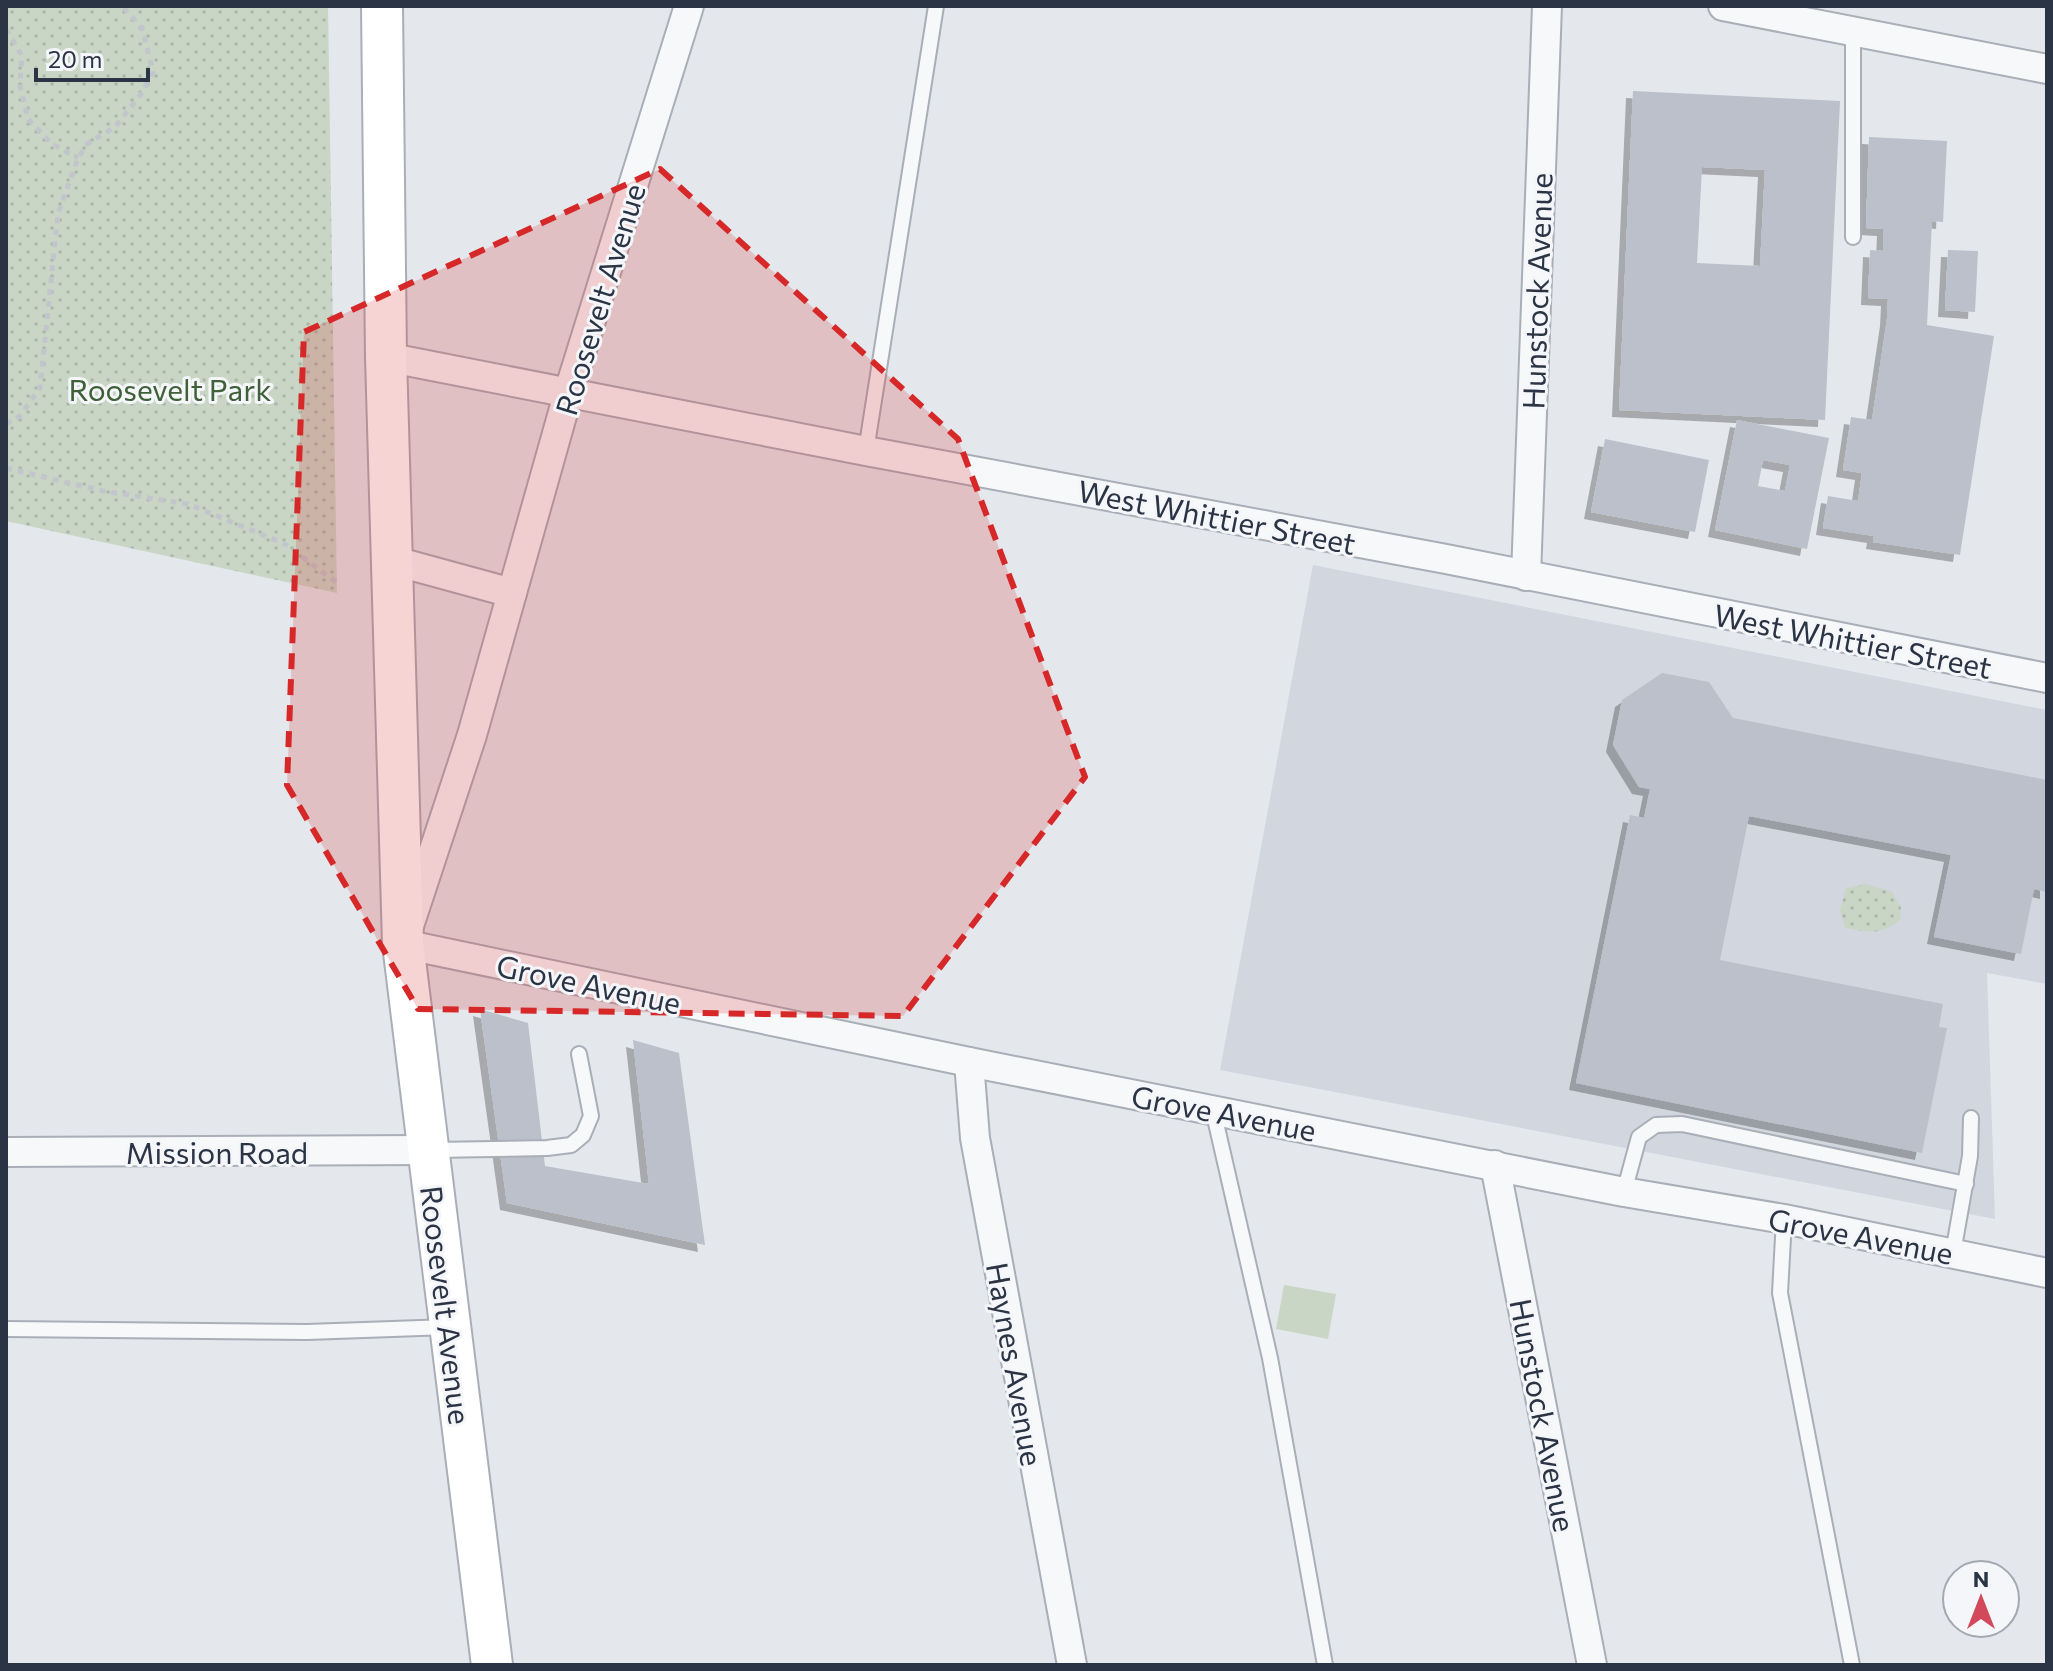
<svg xmlns="http://www.w3.org/2000/svg" width="2053" height="1671" font-family="Commissioner,sans-serif">
	<defs>
		<pattern id="park-dots" width="8" height="8" patternUnits="userSpaceOnUse" patternTransform="scale(2)"><rect width="8" height="8" fill="#c9d6c5"/><path d="M2 2h.1M6 6h.1" fill="none" stroke="#adb8ab" stroke-width="1.8" stroke-linecap="round"/></pattern>
		<filter id="shadow"><feDropShadow dx="-7" dy="7" stdDeviation="0" flood-color="#0004"/></filter>
	</defs>
	<rect width="100%" height="100%" fill="#e4e7ec"/>
	<polygon fill="#d2d6de" points="1313,565 2047,710 2047,984 1987,973 1995,1219 1220,1070"/>
	<g fill="url(#park-dots)">
		<polygon points="6,6 328,6 337,593 6,521"/>
		<path d="M1866,884L1892,892L1901,907L1900,920C1881,936 1868,932 1845,928L1840,910L1846,888Z"/>
	</g>
	<polygon fill="#c9d6c5" points="1284,1285 1336,1294 1328,1339 1276,1329"/>
	<g fill="#bbc0ca" fill-rule="evenodd" filter="url(#shadow)">
		<path d="M1633,91L1840,101L1825,420L1619,410ZM1702,167L1765,170L1760,266L1697,263Z"/>
		<polygon points="1869,137 1947,141 1943,222 1932,221 1927,325 1994,336 1960,555 1873,542 1874,536 1823,528 1828,496 1858,501 1862,473 1843,470 1851,417 1872,420 1887,319 1888,299 1868,298 1870,250 1883,251 1884,229 1866,228"/>
		<polygon points="1948,250 1978,251 1975,312 1945,310"/>
		<path d="M1737,420L1829,438L1807,549L1715,530ZM1763,460L1790,465L1785,491L1758,486Z"/>
		<polygon points="1605,439 1709,460 1695,532 1591,512"/>
		<polygon points="1662,673 1709,682 1733,718 2047,780 2047,892 2034,889 2021,954 1934,937 1951,855 1749,816 1720,960 1943,1004 1939,1027 1947,1028 1922,1153 1576,1083 1630,815 1644,818 1650,789 1639,787 1613,745 1622,700"/>
		<polygon points="480,1009 528,1023 545,1166 649,1184 633,1040 679,1053 705,1245 507,1203"/>
	</g>
	<g fill="none" stroke-linecap="round" stroke-linejoin="round">
		<g stroke="#a9aeb7" stroke-width="18">
			<g id="lane">
				<polyline points="1853,237 1853,31"/>
				<polyline points="866,451 936,6"/>
				<polyline points="1213,1110 1270,1358 1325,1665"/>
				<polyline points="432,1150 547,1148 571,1145 583,1135 591,1116 579,1054"/>
				<polyline points="1624,1192 1639,1137 1656,1125 1682,1124 1966,1184"/>
				<polyline points="1784,1219 1780,1293 1852,1665"/>
				<polyline points="1953,1253 1970,1156 1971,1118"/>
				<polyline points="6,1329 307,1332 449,1327"/>
			</g>
		</g>
		<g stroke="#a9aeb7" stroke-width="32">
			<g id="street">
				<polyline points="1723,6 2047,69"/>
				<polyline points="386,357 866,451 1446,559 2047,678"/>
				<polyline points="391,560 512,593 569,391 689,6"/>
				<polyline points="1526,576 1547,6"/>
				<polyline points="512,593 472,735 403,944 969,1062 1624,1192 1784,1219 2047,1273"/>
				<polyline points="969,1062 975,1138 1072,1665"/>
				<polyline points="6,1152 428,1150"/>
				<polyline points="1495,1165 1592,1665"/>
			</g>
		</g>
		<g stroke="#a9aeb7" stroke-width="44">
			<polyline id="secondary" points="382,6 386,357 403,944 492,1665"/>
		</g>
		<g stroke="#c2c5cb" stroke-width="5" stroke-dasharray="6 6" stroke-linecap="butt">
			<polyline points="6,29 22,56 20,86 28,119 52,144 78,158"/>
			<polyline points="6,424 20,416 40,388 58,214 78,158 87,144 115,127 141,94 153,72 142,28 122,6"/>
			<polyline points="6,468 103,491 188,504 285,544 340,585"/>
		</g>
		<use href="#lane" stroke="#f7f8fa" stroke-width="14"/>
		<use href="#street" stroke="#f7f8fa" stroke-width="28"/>
		<use href="#secondary" stroke="#fff" stroke-width="40"/>
	</g>
	<path fill="#d62828" fill-opacity="0.2" stroke="#d62828" stroke-width="6" stroke-dasharray="16 10" stroke-linejoin="round" d="M660,169L958,439L1085,777L903,1016L418,1009L287,785L304,332Z"/>
	<g text-anchor="middle" dominant-baseline="central" stroke-width="6" stroke-linejoin="round" paint-order="stroke">
		<g font-size="30" fill="#2b3445" stroke="#f4f6f9">
			<text transform="translate(1536 291) rotate(-88)">Hunstock Avenue</text>
			<text transform="translate(599 299) rotate(-73)">Roosevelt Avenue</text>
			<text transform="translate(1217 516) rotate(11)">West Whittier Street</text>
			<text transform="translate(1853 640) rotate(11)">West Whittier Street</text>
			<text transform="translate(589 983) rotate(12)">Grove Avenue</text>
			<text transform="translate(1224 1112) rotate(11)">Grove Avenue</text>
			<text x="217" y="1151">Mission Road</text>
			<text transform="translate(1861 1235) rotate(11)">Grove Avenue</text>
			<text transform="translate(447 1305) rotate(83)">Roosevelt Avenue</text>
			<text transform="translate(1016 1364) rotate(80)">Haynes Avenue</text>
			<text transform="translate(1544 1415) rotate(79)">Hunstock Avenue</text>
		</g>
		<g font-size="30" fill="#3f6138" stroke="#f4f6f9">
			<text x="170" y="388">Roosevelt Park</text>
		</g>
	</g>
	<rect width="2053" height="1671" fill="none" stroke="#2b3445" stroke-width="16"/>
	<g transform="translate(1981 1599)"><circle r="38" fill="#f4f6f9" stroke="#a4a8b1" stroke-width="2"/>
	<path d="M0-6L14 30L0 20L-14 30Z" fill="#d1495b"/>
	<text y="-12" font-size="22" font-weight="bold" text-anchor="middle" fill="#2b3445">N</text>
	</g>
	<path d="M36 68v12h112v-12" fill="none" stroke="#2b3445" stroke-width="4"/>
	<text x="48" y="68" font-size="24" fill="#2b3445" stroke="#f4f6f9" stroke-width="6" paint-order="stroke">20 m</text>
</svg>
